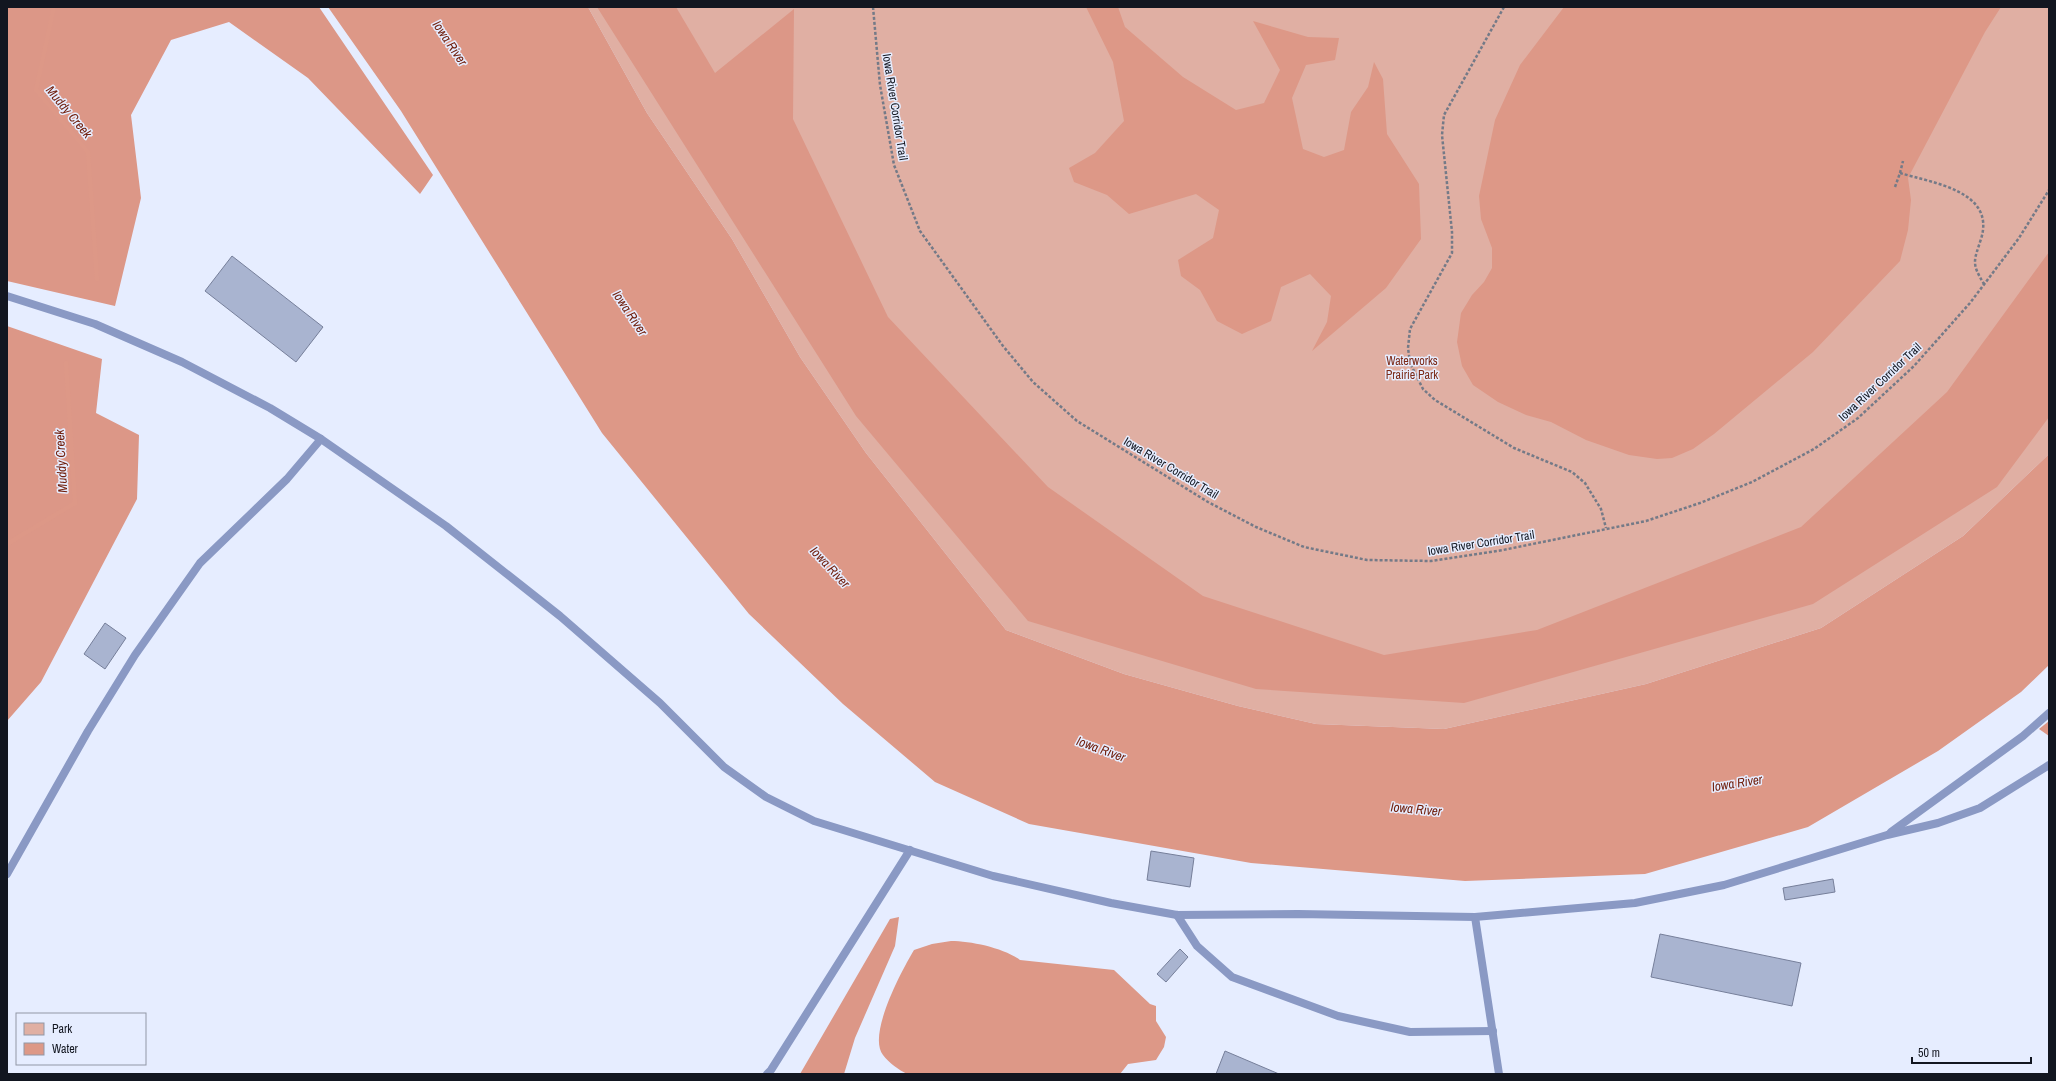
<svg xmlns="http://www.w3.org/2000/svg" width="2056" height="1081" font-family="'Archivo Narrow',sans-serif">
	<rect width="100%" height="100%" fill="#e6edff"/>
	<polygon fill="#e0afa3" points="588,7 2049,7 2049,454 1963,536 1821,628 1646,684 1444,729 1316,724 1238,706 1124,674 1006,630 866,453 800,357 732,239 647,113"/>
	<g fill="#dc9787">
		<polygon points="7,7 319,7 433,175 420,194 308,78 229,22 171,40 131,115 141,198 115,306 7,281"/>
		<polygon points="597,7 676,7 715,73 794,9 793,119 888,317 1048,487 1203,596 1384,655 1537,630 1801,527 1947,392 2049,252 2049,417 1997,487 1813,604 1464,703 1256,689 1028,621 856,416"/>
		<polygon points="7,326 102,359 96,413 139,435 137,499 41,682 7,721"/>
		<polygon points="2049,721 2049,736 2039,729"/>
		<polygon points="899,917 895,946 855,1038 844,1074 800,1074 890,919"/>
	</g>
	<g fill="#dd9887">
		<polygon points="328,7 588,7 647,113 732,239 800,357 866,453 1006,630 1124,674 1238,706 1316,724 1444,729 1646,684 1821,628 1963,536 2049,454 2049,665 2021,692 1938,751 1808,827 1645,874 1465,881 1251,863 1029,824 935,782 843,704 749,614 602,433 401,111"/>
		<polygon points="1086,7 1118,7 1125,27 1183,77 1236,110 1264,103 1280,70 1253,21 1308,37 1339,38 1335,60 1306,65 1292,98 1303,149 1324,157 1344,150 1351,112 1368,87 1374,62 1383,79 1387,134 1419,184 1421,239 1386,288 1312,351 1327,322 1331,296 1310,274 1281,287 1271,321 1242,334 1217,321 1200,290 1181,276 1178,260 1213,238 1219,210 1196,194 1129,214 1107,195 1074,182 1069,168 1095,153 1124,121 1113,62"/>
		<polygon points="1564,7 2001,7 1985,32 1908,178 1911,200 1908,230 1900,261 1813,352 1714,434 1693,449 1672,458 1657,459 1629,455 1586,440 1551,422 1526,415 1498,402 1473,385 1462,366 1457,342 1461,313 1472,295 1484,282 1492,268 1492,248 1481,219 1479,196 1495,120 1520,65"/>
		<path d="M951,941C971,941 1004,948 1020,960L1114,970L1150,1004L1156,1006V1021L1166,1037L1164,1047L1156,1060L1128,1064L1120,1074H907C899,1070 889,1063 883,1055C867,1035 902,970 914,950L932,944Z"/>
	</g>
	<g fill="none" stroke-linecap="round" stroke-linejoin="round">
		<g stroke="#dd9887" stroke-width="4.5">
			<polyline points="54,7 36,90 88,152 97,279"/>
			<polyline points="7,544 75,503 66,363"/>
		</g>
	</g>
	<g fill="#a9b4d0" stroke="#767f9a">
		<polygon points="232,256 323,327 296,362 205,291"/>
		<polygon points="105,623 126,638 105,669 84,654"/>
		<polygon points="1151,851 1194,858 1190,887 1147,880"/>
		<polygon points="1833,879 1835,892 1785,900 1783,888"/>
		<polygon points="1660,934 1801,963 1792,1006 1651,977"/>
		<polygon points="1180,949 1188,957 1166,982 1157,974"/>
		<polygon points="1225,1051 1279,1074 1216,1074"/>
	</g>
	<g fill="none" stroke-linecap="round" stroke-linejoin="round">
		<g stroke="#747a87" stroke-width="2.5" stroke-dasharray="3 2" stroke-linecap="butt">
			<polyline points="873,7 880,85 894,165 920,231 1003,346 1033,382 1077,421 1208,502 1256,527 1304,547 1367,560 1431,561 1503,550 1646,521 1700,503 1752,482 1814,449 1858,418 1914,366 1970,303 2019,238 2049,190"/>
			<polyline points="1504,7 1444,115 1442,135 1452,232 1452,253 1410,329 1408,348 1410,363 1423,389 1435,400 1514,448 1572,472 1585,483 1601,509 1606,528"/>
			<polyline points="1900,173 1903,161"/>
			<path d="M1895,187L1900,173C1933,183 1996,191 1981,239C1974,261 1971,263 1984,284"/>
		</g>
		<g stroke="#8a99c4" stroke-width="8">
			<polyline points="7,296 95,324 182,362 270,408 321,439 446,526 560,616 660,703 724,767 766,797 814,821 993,876 1111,903 1177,915 1298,914 1475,917 1635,903 1724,885 1887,835 1938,823 1980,808 2049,765"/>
			<polyline points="1891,832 2023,736 2049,713"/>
			<polyline points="7,874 88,731 135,655 200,563 287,479 321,439"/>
			<polyline points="1177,915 1197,946 1232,977 1338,1016 1410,1032 1493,1031"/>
			<polyline points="1475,917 1499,1074"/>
			<polyline points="767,1074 771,1070 910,850"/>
		</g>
	</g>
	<g text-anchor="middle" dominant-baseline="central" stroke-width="3" stroke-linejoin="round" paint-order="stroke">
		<g font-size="12" fill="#121620" stroke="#e6edff">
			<text transform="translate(895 107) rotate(81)">Iowa River Corridor Trail</text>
			<text transform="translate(1880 382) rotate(-43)">Iowa River Corridor Trail</text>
			<text transform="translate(1171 468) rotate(31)">Iowa River Corridor Trail</text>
			<text transform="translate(1481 543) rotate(-9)">Iowa River Corridor Trail</text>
		</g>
		<g font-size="12" fill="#7b2a18" stroke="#e6edff">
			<text x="1412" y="361">Waterworks<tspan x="1412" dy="14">Prairie Park</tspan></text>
		</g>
		<g font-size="13" font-style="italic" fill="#71200e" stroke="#e6edff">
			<text transform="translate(450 43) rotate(56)">Iowa River</text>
			<text transform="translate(69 112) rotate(50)">Muddy Creek</text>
			<text transform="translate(630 313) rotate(56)">Iowa River</text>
			<text transform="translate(61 461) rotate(-93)">Muddy Creek</text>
			<text transform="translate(830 567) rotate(47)">Iowa River</text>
			<text transform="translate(1101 749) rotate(20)">Iowa River</text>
			<text transform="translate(1737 783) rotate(-9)">Iowa River</text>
			<text transform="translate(1416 809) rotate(5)">Iowa River</text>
		</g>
	</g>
	<rect width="2056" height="1081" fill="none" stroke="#121620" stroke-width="16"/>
	<rect x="16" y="1013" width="130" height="52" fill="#e6edff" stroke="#9197a6"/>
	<rect x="24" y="1023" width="20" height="12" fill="#e0afa3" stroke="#9197a6"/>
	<text x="52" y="1033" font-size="12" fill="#121620">Park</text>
	<rect x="24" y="1043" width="20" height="12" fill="#dd9887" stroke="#9197a6"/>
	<text x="52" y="1053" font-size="12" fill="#121620">Water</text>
	<path d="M1912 1057v6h119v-6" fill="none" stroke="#121620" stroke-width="2"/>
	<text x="1918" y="1057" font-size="12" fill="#121620" stroke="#e6edff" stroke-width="3" paint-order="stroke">50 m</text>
</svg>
